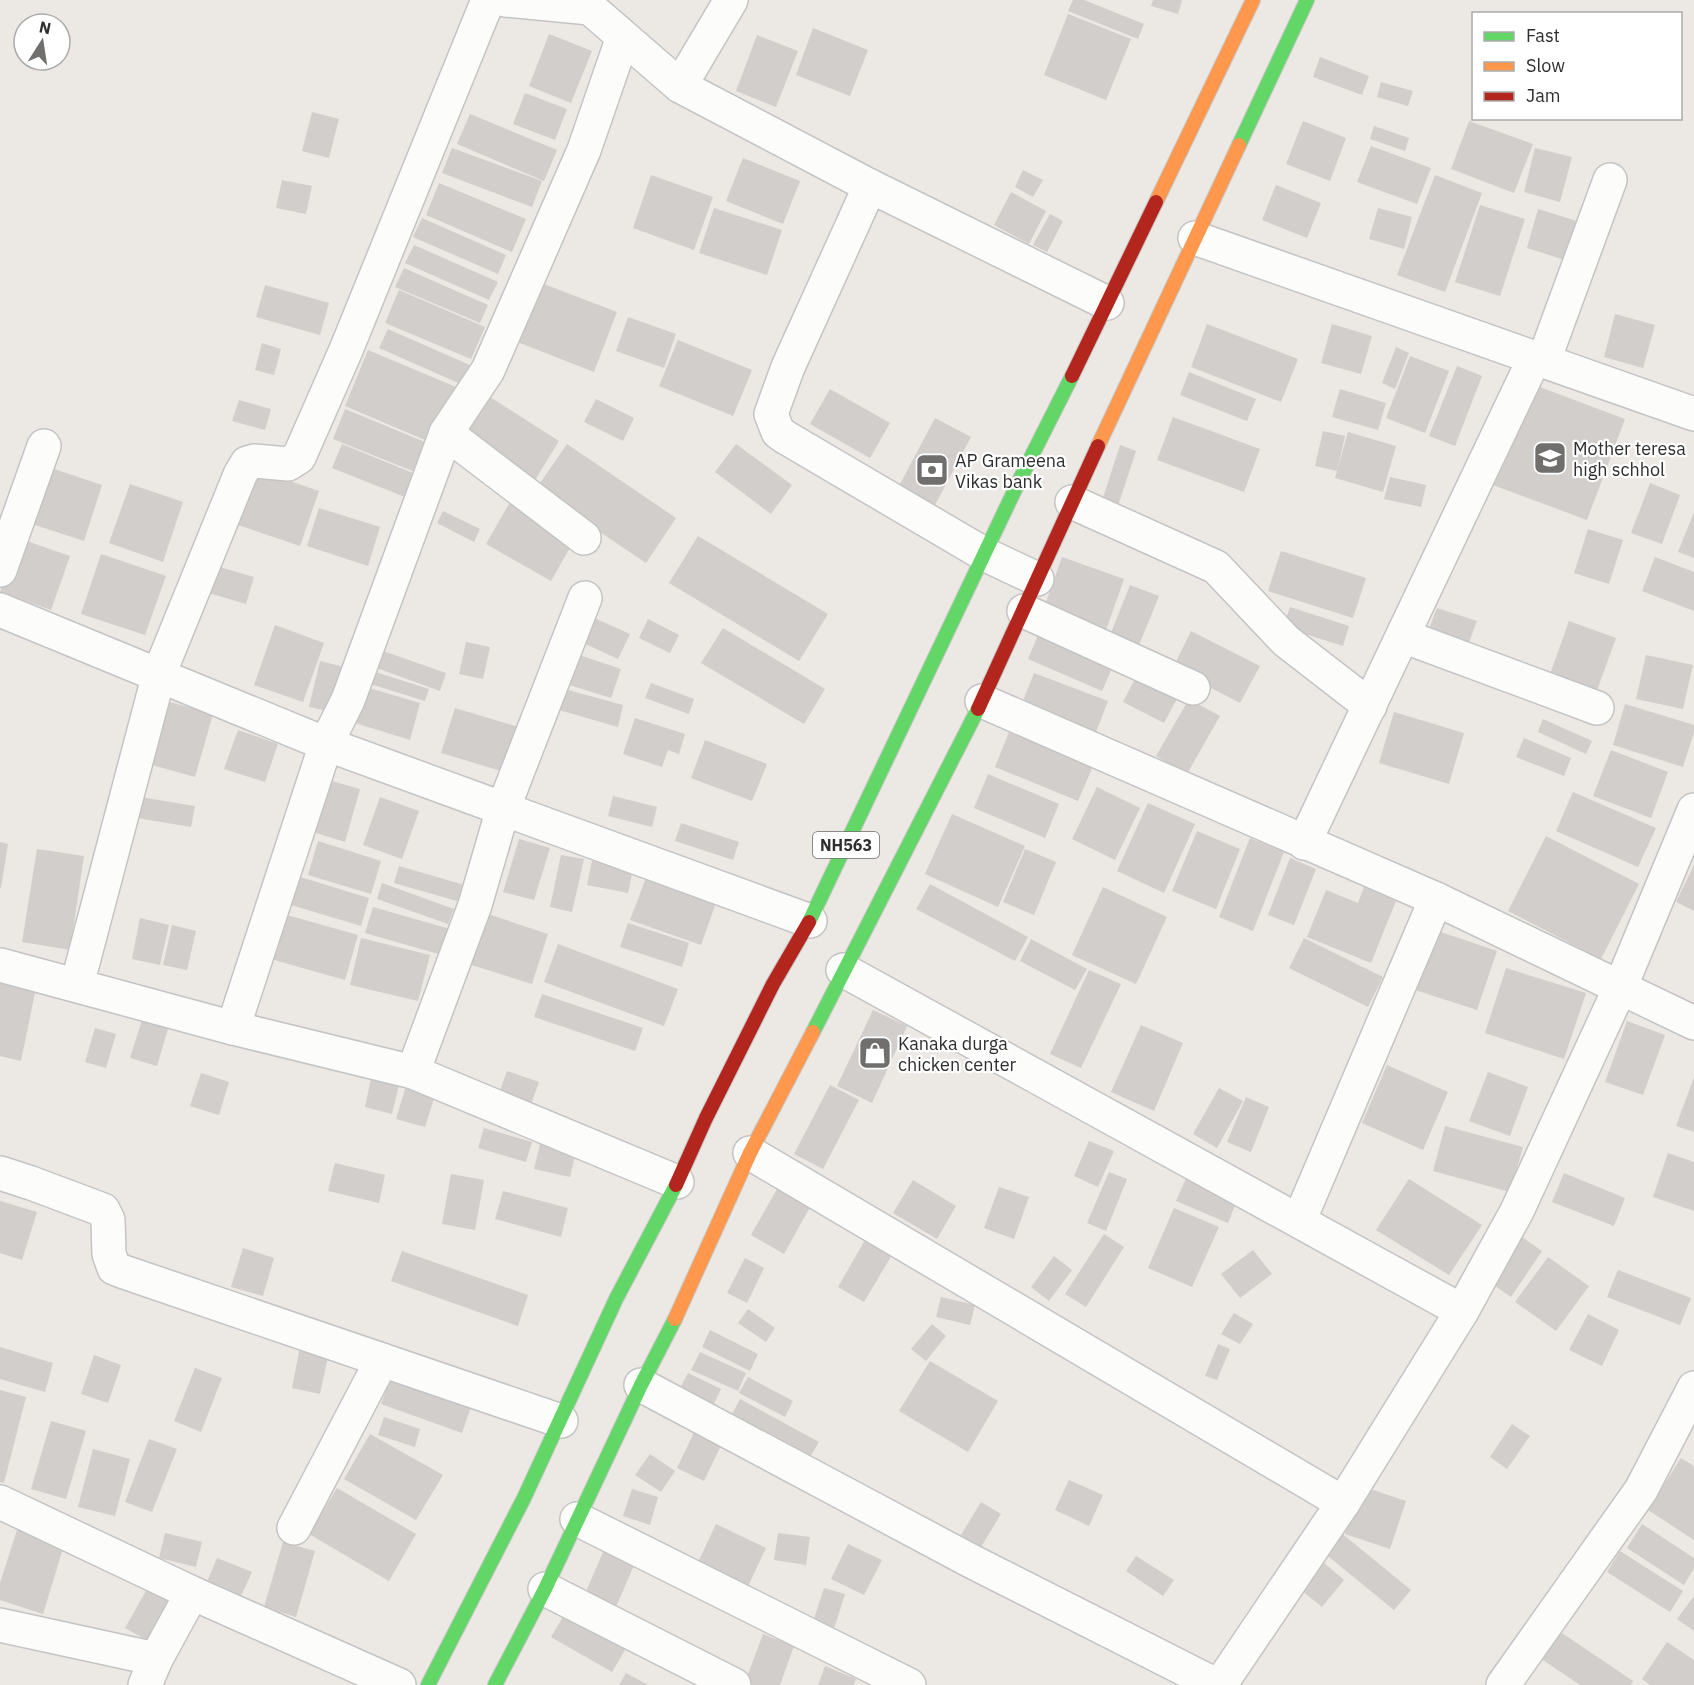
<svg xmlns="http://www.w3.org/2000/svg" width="1694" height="1685" font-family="'IBM Plex Sans',sans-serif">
	<rect width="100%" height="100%" fill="#ece8e4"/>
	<g fill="#d1cecb">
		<polygon points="1073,0 1084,0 1144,24 1138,39 1068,11"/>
		<polygon points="1153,0 1182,0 1178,14 1151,6"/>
		<polygon points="1068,14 1131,39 1106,100 1044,75"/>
		<polygon points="813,28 868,50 850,96 796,75"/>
		<polygon points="549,34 592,51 571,103 529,86"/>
		<polygon points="757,35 798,51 776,107 736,91"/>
		<polygon points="1320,57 1369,76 1362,95 1313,77"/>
		<polygon points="1381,82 1413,91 1408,106 1377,97"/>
		<polygon points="525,93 567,109 555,140 513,124"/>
		<polygon points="312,112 339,119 329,158 302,151"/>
		<polygon points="470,114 557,150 544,181 457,144"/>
		<polygon points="1303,121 1346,138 1330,181 1286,164"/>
		<polygon points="1469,121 1533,144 1514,193 1451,169"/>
		<polygon points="1374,126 1409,138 1405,151 1370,139"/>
		<polygon points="1371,146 1431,168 1417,204 1357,182"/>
		<polygon points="452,148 542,181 532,207 442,173"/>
		<polygon points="1535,148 1572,157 1560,202 1524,192"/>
		<polygon points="743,158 800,181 783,224 726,201"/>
		<polygon points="1023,170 1043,180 1033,197 1015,187"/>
		<polygon points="651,175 713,197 694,250 633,228"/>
		<polygon points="1435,175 1482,193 1445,292 1397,275"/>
		<polygon points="282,180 312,186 306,214 276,208"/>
		<polygon points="439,183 526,219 512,252 426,215"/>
		<polygon points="1276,185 1321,203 1307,238 1262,220"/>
		<polygon points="1011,192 1046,211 1029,244 994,225"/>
		<polygon points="1480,205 1525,219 1500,296 1455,282"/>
		<polygon points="714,208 782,230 767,275 699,253"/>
		<polygon points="1378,208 1412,217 1404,249 1369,239"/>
		<polygon points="1538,209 1580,222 1568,261 1527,248"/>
		<polygon points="1050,214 1063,221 1047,252 1033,245"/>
		<polygon points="422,218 506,255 498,274 413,237"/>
		<polygon points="414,245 498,282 489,300 405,263"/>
		<polygon points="404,268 488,305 480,323 395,287"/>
		<polygon points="528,278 617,312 594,372 505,337"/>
		<polygon points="265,285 329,303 320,335 256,317"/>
		<polygon points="399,290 485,327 471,359 385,323"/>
		<polygon points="1615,314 1655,325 1643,368 1604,357"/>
		<polygon points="628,317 676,334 664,368 616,351"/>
		<polygon points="1207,324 1298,359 1281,402 1191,367"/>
		<polygon points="1332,324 1372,336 1361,374 1321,363"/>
		<polygon points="388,329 472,366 463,385 379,348"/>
		<polygon points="678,340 752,370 733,416 659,386"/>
		<polygon points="262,343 281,349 274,375 255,370"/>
		<polygon points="1396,347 1409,353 1395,389 1382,383"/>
		<polygon points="368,350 456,387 432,443 345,406"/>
		<polygon points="1410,356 1449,371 1425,433 1386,418"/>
		<polygon points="1457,366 1482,376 1455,446 1429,436"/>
		<polygon points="1189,372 1256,399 1247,421 1180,395"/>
		<polygon points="1529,383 1625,419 1587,520 1490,484"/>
		<polygon points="830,389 890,423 870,458 810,424"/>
		<polygon points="1340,389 1386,403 1378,430 1332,417"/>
		<polygon points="487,395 559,441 532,485 460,438"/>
		<polygon points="596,399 634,418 623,441 584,422"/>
		<polygon points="239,400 271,409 265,430 232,421"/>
		<polygon points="345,409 437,447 425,476 333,439"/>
		<polygon points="1173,417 1260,449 1244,492 1157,460"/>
		<polygon points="935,418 971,437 935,505 899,486"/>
		<polygon points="1323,431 1345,436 1337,471 1315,466"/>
		<polygon points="1348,432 1396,446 1383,492 1335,478"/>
		<polygon points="342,444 420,476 410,499 332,468"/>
		<polygon points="567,444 676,518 646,563 536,489"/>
		<polygon points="736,444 792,485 771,514 715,472"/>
		<polygon points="1120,445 1136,451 1116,512 1100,507"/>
		<polygon points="48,467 102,485 84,541 29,523"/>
		<polygon points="252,468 319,491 300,546 232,523"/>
		<polygon points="1390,477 1426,485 1421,507 1384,499"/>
		<polygon points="1650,483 1680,495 1662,544 1631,533"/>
		<polygon points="130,484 183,502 163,562 109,543"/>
		<polygon points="510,502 575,539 551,581 486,544"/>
		<polygon points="319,508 380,527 368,566 307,546"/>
		<polygon points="443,511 480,529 474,542 437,523"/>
		<polygon points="1694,512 1694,558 1678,552"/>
		<polygon points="1588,529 1623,540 1609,584 1574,573"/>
		<polygon points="698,536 828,614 799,661 669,583"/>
		<polygon points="18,538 70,556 51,610 0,592"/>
		<polygon points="1281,551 1366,578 1353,618 1268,591"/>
		<polygon points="101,554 166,576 145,635 81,614"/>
		<polygon points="1062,557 1124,579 1106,630 1044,608"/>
		<polygon points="1655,557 1694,572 1694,611 1642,591"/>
		<polygon points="213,565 254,577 246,604 205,592"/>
		<polygon points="1130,585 1159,596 1137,650 1109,638"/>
		<polygon points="1290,607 1349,626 1343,646 1283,627"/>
		<polygon points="1437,608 1477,621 1468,645 1428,631"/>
		<polygon points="592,617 630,634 618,659 581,642"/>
		<polygon points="648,619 679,635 670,653 639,638"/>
		<polygon points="1569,621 1616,638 1596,693 1549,677"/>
		<polygon points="275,625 324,643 303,702 254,685"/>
		<polygon points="1042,626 1117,657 1102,691 1028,659"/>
		<polygon points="723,628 825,689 804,724 701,663"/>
		<polygon points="1191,631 1260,666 1240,703 1173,668"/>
		<polygon points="466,642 490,647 483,679 459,674"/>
		<polygon points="380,650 446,673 440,691 374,667"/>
		<polygon points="570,652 621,669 611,698 560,682"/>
		<polygon points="1646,655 1693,665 1683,709 1636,699"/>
		<polygon points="320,661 344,667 333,712 309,707"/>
		<polygon points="372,671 429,689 425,701 367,683"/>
		<polygon points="1034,673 1108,701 1095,735 1021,706"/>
		<polygon points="1138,673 1179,695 1164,723 1123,702"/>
		<polygon points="651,683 694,699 689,714 645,698"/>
		<polygon points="366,687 420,703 410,740 355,723"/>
		<polygon points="557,687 623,705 618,727 552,708"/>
		<polygon points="1189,699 1220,716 1187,774 1156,756"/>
		<polygon points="163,700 213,714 195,777 145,763"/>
		<polygon points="1625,704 1694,725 1694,732 1683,767 1613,745"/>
		<polygon points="455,708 522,728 508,773 441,753"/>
		<polygon points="1394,712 1464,733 1449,784 1379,763"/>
		<polygon points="635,718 685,734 679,754 668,750 662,767 623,754"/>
		<polygon points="1543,719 1592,741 1586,754 1538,732"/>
		<polygon points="238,730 278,744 265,782 224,769"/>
		<polygon points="1009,732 1093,766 1078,801 995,767"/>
		<polygon points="1524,738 1571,758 1564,776 1516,757"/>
		<polygon points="705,740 767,764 752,801 691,778"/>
		<polygon points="1611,750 1668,772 1651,818 1593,796"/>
		<polygon points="988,774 1059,804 1045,838 974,808"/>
		<polygon points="325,779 360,789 345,842 310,831"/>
		<polygon points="1097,787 1140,808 1115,860 1072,839"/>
		<polygon points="1573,792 1656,828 1638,867 1556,831"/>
		<polygon points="135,796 195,806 191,827 131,817"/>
		<polygon points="613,796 657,807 652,827 608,816"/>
		<polygon points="380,797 419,811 402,859 363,845"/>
		<polygon points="1148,803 1195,824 1164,893 1117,871"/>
		<polygon points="952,814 1025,846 998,907 925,874"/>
		<polygon points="681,823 739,842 733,860 675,841"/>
		<polygon points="1197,831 1240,849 1216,909 1172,891"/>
		<polygon points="1546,836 1639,884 1601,959 1508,911"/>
		<polygon points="1250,838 1284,852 1253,931 1219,917"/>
		<polygon points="519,839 550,848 534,900 503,892"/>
		<polygon points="318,841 381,861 371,894 308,875"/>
		<polygon points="0,842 8,844 1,888 0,888"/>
		<polygon points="37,849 84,856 70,950 22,942"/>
		<polygon points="1025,849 1056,862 1034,915 1003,902"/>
		<polygon points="561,855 584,859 572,912 550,907"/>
		<polygon points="1290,858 1316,869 1294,925 1268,915"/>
		<polygon points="592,861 633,869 628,893 587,885"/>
		<polygon points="1694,865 1694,911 1676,902"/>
		<polygon points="399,866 468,886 464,903 394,883"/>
		<polygon points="647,875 717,900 701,945 630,920"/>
		<polygon points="297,876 369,898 361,926 288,904"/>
		<polygon points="382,883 454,909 448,924 377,899"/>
		<polygon points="930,884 1028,937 1015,961 916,909"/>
		<polygon points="1103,887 1167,917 1136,984 1072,955"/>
		<polygon points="1364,887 1396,901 1371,963 1307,937 1326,890 1358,903"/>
		<polygon points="373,907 450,929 442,955 365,933"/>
		<polygon points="479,911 548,934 532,984 462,962"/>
		<polygon points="280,913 358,935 345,980 267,958"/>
		<polygon points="140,918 169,925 160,965 132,959"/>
		<polygon points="628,923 689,943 682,967 620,947"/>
		<polygon points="172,925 196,931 187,970 163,965"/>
		<polygon points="1435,930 1497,951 1477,1010 1415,990"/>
		<polygon points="361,938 430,955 418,1001 350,985"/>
		<polygon points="1304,938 1383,977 1368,1007 1289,968"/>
		<polygon points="1031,939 1087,969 1075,990 1020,961"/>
		<polygon points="558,944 678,989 664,1026 544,982"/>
		<polygon points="1506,968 1586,993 1564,1059 1485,1033"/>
		<polygon points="1089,970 1121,984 1081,1068 1050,1054"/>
		<polygon points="0,981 36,988 21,1061 0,1056"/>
		<polygon points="542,994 643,1028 635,1051 534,1017"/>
		<polygon points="146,1007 172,1015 157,1066 130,1058"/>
		<polygon points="873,1010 907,1026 872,1103 837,1086"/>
		<polygon points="1627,1021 1665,1035 1643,1095 1605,1082"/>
		<polygon points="1141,1025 1183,1043 1154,1111 1111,1092"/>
		<polygon points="95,1028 116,1034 106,1068 85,1062"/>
		<polygon points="1387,1065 1448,1092 1423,1150 1362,1123"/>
		<polygon points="507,1071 539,1082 529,1110 497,1099"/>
		<polygon points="1488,1072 1528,1087 1510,1136 1469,1121"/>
		<polygon points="201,1073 229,1082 219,1115 190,1106"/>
		<polygon points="372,1074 400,1080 392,1114 365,1107"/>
		<polygon points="1694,1077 1694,1132 1676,1126"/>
		<polygon points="830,1085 859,1100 823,1169 794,1154"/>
		<polygon points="406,1086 435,1095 425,1127 396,1119"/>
		<polygon points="1219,1088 1243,1101 1217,1148 1193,1134"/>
		<polygon points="1246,1097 1269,1107 1251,1152 1227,1142"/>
		<polygon points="1445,1126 1523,1147 1510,1192 1433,1171"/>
		<polygon points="484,1128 532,1142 526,1162 478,1148"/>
		<polygon points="541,1140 577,1148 570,1177 534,1169"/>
		<polygon points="1089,1141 1114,1151 1098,1187 1074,1176"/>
		<polygon points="1668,1153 1694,1162 1694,1211 1653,1197"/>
		<polygon points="335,1163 385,1175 379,1203 328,1191"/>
		<polygon points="1109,1172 1127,1179 1106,1231 1087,1223"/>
		<polygon points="1564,1173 1625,1198 1614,1226 1552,1202"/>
		<polygon points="451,1174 484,1180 475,1230 442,1224"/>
		<polygon points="1187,1176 1238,1198 1228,1223 1176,1201"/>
		<polygon points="1409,1179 1482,1225 1449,1275 1376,1230"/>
		<polygon points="913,1180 956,1206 937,1239 893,1213"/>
		<polygon points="781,1182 814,1200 784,1254 751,1235"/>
		<polygon points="999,1187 1029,1197 1014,1239 984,1228"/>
		<polygon points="503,1191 568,1208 561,1237 495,1219"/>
		<polygon points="0,1201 37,1212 22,1260 0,1253"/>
		<polygon points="1174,1208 1219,1227 1192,1287 1148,1268"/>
		<polygon points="1512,1230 1542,1251 1511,1297 1481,1276"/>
		<polygon points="869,1233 896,1248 864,1302 838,1287"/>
		<polygon points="1104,1234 1124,1247 1086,1307 1065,1294"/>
		<polygon points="243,1248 274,1258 263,1296 231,1287"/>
		<polygon points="1253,1250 1272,1274 1240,1298 1221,1274"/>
		<polygon points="402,1251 528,1295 518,1326 391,1281"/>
		<polygon points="1054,1256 1072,1270 1049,1301 1031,1287"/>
		<polygon points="1548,1257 1589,1286 1556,1331 1515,1302"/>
		<polygon points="745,1258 764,1268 747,1303 727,1293"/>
		<polygon points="1618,1270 1691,1298 1680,1325 1607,1297"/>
		<polygon points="941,1297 975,1305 970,1325 936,1317"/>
		<polygon points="748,1309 775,1328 766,1342 738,1323"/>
		<polygon points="1234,1313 1253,1324 1240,1344 1221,1334"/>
		<polygon points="1588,1314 1619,1330 1602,1366 1569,1350"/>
		<polygon points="932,1324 946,1336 926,1361 911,1349"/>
		<polygon points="710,1330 758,1354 750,1371 702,1347"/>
		<polygon points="301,1342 330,1348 320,1394 292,1388"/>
		<polygon points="1218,1344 1230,1349 1217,1380 1205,1376"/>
		<polygon points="0,1347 53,1363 45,1392 0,1379"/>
		<polygon points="700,1352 746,1373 738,1391 691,1370"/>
		<polygon points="94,1355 121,1365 108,1403 81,1394"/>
		<polygon points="930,1361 998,1401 968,1452 899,1411"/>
		<polygon points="195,1368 222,1378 201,1432 174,1421"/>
		<polygon points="394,1369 474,1398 462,1433 381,1404"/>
		<polygon points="688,1373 721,1389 708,1416 674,1399"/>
		<polygon points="748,1377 793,1401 785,1417 739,1393"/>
		<polygon points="0,1390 26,1397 4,1483 0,1482"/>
		<polygon points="740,1399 819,1442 807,1462 729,1420"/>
		<polygon points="384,1417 420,1429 415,1447 378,1435"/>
		<polygon points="51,1421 86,1431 66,1499 31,1489"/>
		<polygon points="698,1424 725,1437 704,1481 677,1468"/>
		<polygon points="1512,1424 1530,1436 1507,1469 1490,1457"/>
		<polygon points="370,1434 443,1475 416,1520 344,1479"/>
		<polygon points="149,1439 177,1449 152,1512 125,1502"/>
		<polygon points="93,1449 130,1459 115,1516 78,1507"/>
		<polygon points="650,1454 675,1471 661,1492 635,1475"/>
		<polygon points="1681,1458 1694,1466 1694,1540 1648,1510"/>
		<polygon points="1069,1480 1103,1495 1089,1526 1055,1510"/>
		<polygon points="1361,1486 1406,1501 1390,1549 1345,1534"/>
		<polygon points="337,1488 416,1534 389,1581 309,1534"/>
		<polygon points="632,1489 658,1497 650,1525 623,1516"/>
		<polygon points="981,1502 1001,1514 981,1547 961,1535"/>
		<polygon points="716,1524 766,1548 743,1597 693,1573"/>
		<polygon points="1642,1524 1694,1558 1694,1568 1684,1585 1627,1548"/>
		<polygon points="18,1527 65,1542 43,1614 0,1600 0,1583"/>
		<polygon points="1340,1532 1411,1590 1394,1610 1323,1552"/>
		<polygon points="165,1533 202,1542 196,1567 159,1558"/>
		<polygon points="778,1533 810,1537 806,1565 774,1560"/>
		<polygon points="283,1542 315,1551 296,1617 264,1607"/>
		<polygon points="848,1544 882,1560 864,1595 831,1579"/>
		<polygon points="604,1550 635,1563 612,1616 581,1603"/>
		<polygon points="1620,1551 1683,1591 1670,1612 1607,1572"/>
		<polygon points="1136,1556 1174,1580 1163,1596 1126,1571"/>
		<polygon points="1317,1557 1344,1580 1322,1607 1295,1585"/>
		<polygon points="217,1558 252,1572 241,1596 207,1582"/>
		<polygon points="151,1582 180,1598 154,1644 125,1628"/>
		<polygon points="824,1588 845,1594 834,1629 813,1622"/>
		<polygon points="1694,1596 1694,1631 1677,1619"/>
		<polygon points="570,1605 631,1640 612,1672 551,1637"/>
		<polygon points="1559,1631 1633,1681 1631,1685 1580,1685 1540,1658"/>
		<polygon points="763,1634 794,1646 780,1685 744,1685"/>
		<polygon points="1667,1642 1694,1660 1694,1685 1650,1685 1642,1679"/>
		<polygon points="825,1666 856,1679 854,1685 818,1685"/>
		<polygon points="626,1673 648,1685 619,1685"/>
	</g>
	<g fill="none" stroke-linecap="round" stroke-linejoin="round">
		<g stroke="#c5c4c5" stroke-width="36">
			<g id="street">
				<polyline points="505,0 590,8 680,86 870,186 1107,303"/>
				<polyline points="680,86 731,0"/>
				<polyline points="870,186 788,367 771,414 778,432 785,437 984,554 1037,579"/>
				<polyline points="1195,238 1694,414"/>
				<polyline points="1544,360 1610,180"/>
				<polyline points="446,433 584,538"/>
				<polyline points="1072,502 1216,567 1286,641 1370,706"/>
				<polyline points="0,570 44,446"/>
				<polyline points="0,610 326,744 810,921"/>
				<polyline points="1024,611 1193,688"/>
				<polyline points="1403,636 1597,708"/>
				<polyline points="982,701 1436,899 1694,1023"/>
				<polyline points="1304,843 1535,357"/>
				<polyline points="0,965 233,1028 413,1072 677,1182"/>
				<polyline points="843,970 1462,1311"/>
				<polyline points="77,985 159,674 240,475 247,463 254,461 288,464 299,457 346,350 488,0"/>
				<polyline points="233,1028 326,744 348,700 446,433 488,370 584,150 623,37"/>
				<polyline points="413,1072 475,905 503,809 585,598"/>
				<polyline points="750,1153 1343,1503"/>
				<polyline points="0,1173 31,1183 103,1210 108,1220 109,1254 114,1268 124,1272 561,1421"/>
				<polyline points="1299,1221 1436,899"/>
				<polyline points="641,1385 971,1561 1216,1685"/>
				<polyline points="0,1502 192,1593 399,1685"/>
				<polyline points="577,1519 909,1685"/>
				<polyline points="294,1528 382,1360"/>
				<polyline points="545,1589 734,1685"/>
				<polyline points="0,1625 156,1659"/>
				<polyline points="145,1685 156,1659 192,1593"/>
				<polyline points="1220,1685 1343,1503 1462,1311 1517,1211 1620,988 1694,810"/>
				<polyline points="1503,1685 1641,1490 1694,1388"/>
			</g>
		</g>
		<g stroke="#c6c5c4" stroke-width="16">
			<g id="fast">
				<polyline points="1239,145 1307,0"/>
				<polyline points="809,922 1020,479 1072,376"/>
				<polyline points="813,1032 978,709"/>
				<polyline points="428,1685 524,1498 616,1299 676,1185"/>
				<polyline points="495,1685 545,1589 641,1385 675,1319"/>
			</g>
		</g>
		<g stroke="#c6c5c4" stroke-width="16">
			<g id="slow">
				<polyline points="1156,202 1253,0"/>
				<polyline points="1098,446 1239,145"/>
				<polyline points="675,1319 750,1153 813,1032"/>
			</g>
		</g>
		<g stroke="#c6c5c4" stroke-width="16">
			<g id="jam">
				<polyline points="1072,376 1156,202"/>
				<polyline points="978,709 1098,446"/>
				<polyline points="676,1185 706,1118 773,984 809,922"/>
			</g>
		</g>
		<use href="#street" stroke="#fcfcfb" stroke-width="33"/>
		<use href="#fast" stroke="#63d668" stroke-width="14"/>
		<use href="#slow" stroke="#ff974d" stroke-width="14"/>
		<use href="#jam" stroke="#b3261e" stroke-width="14"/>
	</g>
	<defs>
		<g id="school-square" transform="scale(1.725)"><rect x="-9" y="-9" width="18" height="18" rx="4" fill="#706f6e" stroke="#fff"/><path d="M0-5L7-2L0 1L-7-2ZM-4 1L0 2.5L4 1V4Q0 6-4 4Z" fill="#fff"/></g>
		<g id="bank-square" transform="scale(1.725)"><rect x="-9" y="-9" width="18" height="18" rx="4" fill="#706f6e" stroke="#fff"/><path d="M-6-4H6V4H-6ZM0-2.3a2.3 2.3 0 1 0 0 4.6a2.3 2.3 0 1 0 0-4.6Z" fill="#fff"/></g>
		<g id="shop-square" transform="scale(1.725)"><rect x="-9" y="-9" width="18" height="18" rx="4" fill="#706f6e" stroke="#fff"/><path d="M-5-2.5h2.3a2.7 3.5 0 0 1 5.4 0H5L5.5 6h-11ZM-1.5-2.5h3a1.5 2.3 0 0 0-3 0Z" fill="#fff"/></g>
	</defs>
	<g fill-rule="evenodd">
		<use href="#school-square" x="1550" y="458"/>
		<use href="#bank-square" x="932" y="470"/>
		<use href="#shop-square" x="875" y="1053"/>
	</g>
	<g text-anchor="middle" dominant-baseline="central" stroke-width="4.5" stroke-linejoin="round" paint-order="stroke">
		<rect fill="#fff" stroke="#6d6d6d" stroke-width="1.5" x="813" y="832" width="66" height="26" rx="4.5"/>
		<g font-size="16" font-weight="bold" fill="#2e2e2e">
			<text x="846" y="845">NH563</text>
		</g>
		<g font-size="18" fill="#2e2e2e" stroke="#fff" text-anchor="start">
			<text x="1573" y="448">Mother teresa<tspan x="1573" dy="21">high schhol</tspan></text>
			<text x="955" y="460">AP Grameena<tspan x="955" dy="21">Vikas bank</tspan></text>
			<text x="898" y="1043">Kanaka durga<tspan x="898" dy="21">chicken center</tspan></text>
		</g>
	</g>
	<rect x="1472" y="12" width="210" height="108" fill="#ffffff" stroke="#ababab" stroke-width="1.5"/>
	<rect x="1484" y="32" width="30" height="9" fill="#63d668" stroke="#ababab" stroke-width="1.5"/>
	<text x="1526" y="42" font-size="18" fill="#2e2e2e">Fast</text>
	<rect x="1484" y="62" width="30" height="9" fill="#ff974d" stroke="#ababab" stroke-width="1.5"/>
	<text x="1526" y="72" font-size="18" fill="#2e2e2e">Slow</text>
	<rect x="1484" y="92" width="30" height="9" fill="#b3261e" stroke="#ababab" stroke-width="1.5"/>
	<text x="1526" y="102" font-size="18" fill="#2e2e2e">Jam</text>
	<g transform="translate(42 42) rotate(12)"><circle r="28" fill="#ffffff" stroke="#ababab" stroke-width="1.5"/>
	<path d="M0-4.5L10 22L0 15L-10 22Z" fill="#706f6e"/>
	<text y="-9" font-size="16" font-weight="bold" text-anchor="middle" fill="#2e2e2e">N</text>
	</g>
</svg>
